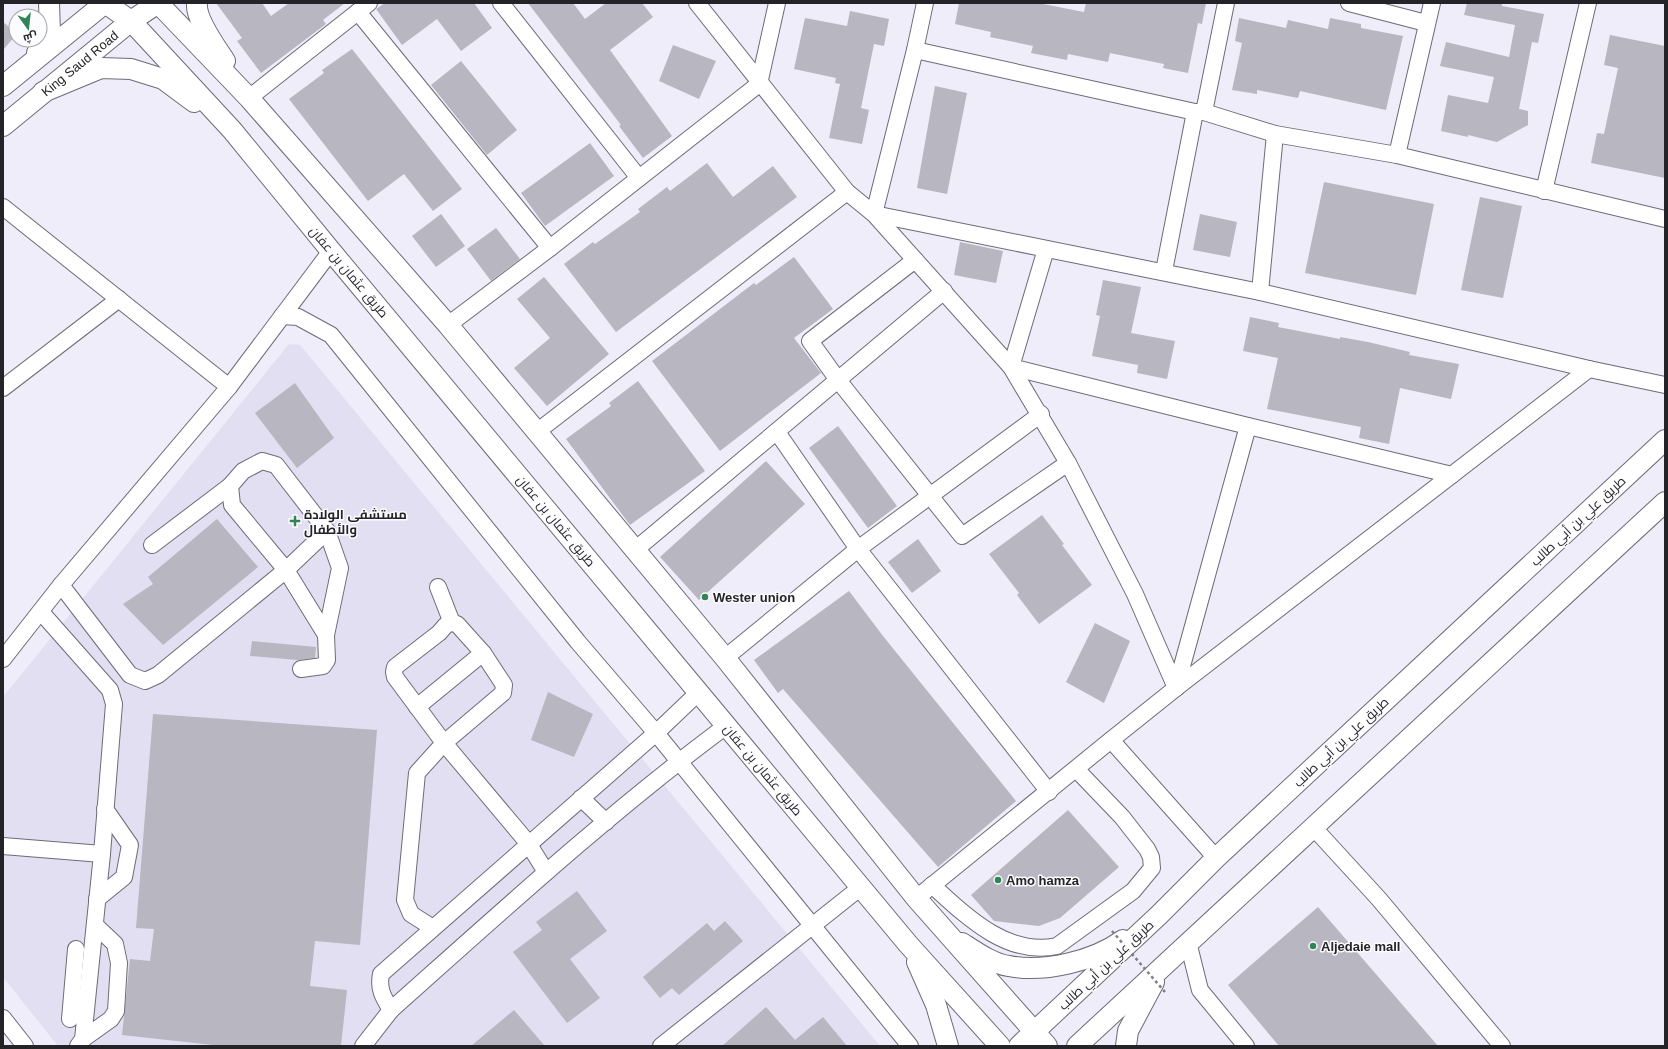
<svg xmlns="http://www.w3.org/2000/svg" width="1668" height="1049" font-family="Helvetica,Cairo,sans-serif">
	<rect width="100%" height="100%" fill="#eeedf9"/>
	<polygon fill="#e2dff2" points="289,344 300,345 880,1046 58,1046 3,977 3,697"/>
	<g fill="#b8b6c1">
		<polygon points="216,3 262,3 271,16 289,3 345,3 323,20 326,24 261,73 237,41 242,38"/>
		<polygon points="385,3 474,3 492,28 461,51 437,19 402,45 376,9"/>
		<polygon points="528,3 573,3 585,19 606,3 642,3 653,17 610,50 672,136 643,158 619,126 621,125"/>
		<polygon points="959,3 1038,3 1084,12 1086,3 1206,3 1202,24 1198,23 1188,73 1163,68 1164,64 1110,53 1108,62 1068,54 1067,60 1031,53 1033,46 990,37 991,32 955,24"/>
		<polygon points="1467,3 1502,3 1502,6 1544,14 1538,43 1532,42 1519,109 1528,111 1528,125 1497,142 1468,135 1468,137 1441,131 1448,95 1488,103 1494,77 1440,66 1446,42 1509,57 1515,25 1464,15"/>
		<polygon points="850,11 889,19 884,46 874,44 861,108 869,110 862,144 829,138 840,84 835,83 836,78 794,69 805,18 847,26"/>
		<polygon points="1239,18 1286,28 1288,20 1328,29 1330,18 1361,24 1361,28 1403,36 1386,110 1300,91 1298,98 1257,90 1257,94 1232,90 1242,43 1235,41"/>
		<polygon points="3,22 16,32 16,35 3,50"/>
		<polygon points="1610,35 1665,46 1665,178 1591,163 1597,133 1604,134 1618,68 1604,65"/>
		<polygon points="673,45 716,61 699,99 659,81"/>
		<polygon points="352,49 462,189 433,211 404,174 368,201 289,99 324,73 322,70"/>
		<polygon points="461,61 517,130 487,155 431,85"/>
		<polygon points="935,86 967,93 947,194 917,188"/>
		<polygon points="590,143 614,176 545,226 521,193"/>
		<polygon points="707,163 733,197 773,166 797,197 616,332 564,264 593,242 595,244 640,212 638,209 667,187 670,191"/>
		<polygon points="1324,182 1434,204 1416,295 1305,273"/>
		<polygon points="1480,197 1522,206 1503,298 1461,290"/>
		<polygon points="441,214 465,246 436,267 412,236"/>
		<polygon points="1200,214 1237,222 1230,257 1193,250"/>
		<polygon points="496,228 520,259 491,281 467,249"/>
		<polygon points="960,242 1003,251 996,283 954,275"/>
		<polygon points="794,257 833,309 794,338 821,373 720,451 652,361 754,283 756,285"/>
		<polygon points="544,277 609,354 547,406 514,368 550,338 517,299"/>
		<polygon points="1103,280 1141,287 1131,333 1175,341 1167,379 1137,373 1138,365 1092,356 1100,316 1096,315"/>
		<polygon points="1250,317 1279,323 1278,327 1340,339 1340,337 1368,342 1410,352 1409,355 1459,364 1451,399 1400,388 1389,444 1359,438 1361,427 1267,409 1278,358 1243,351"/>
		<polygon points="638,381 705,471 630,525 566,439 611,406 609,403"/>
		<polygon points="295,383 334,438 297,468 255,413"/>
		<polygon points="838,426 897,506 868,528 809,448"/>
		<polygon points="766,461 805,504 699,600 660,557"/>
		<polygon points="1042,515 1064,544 1062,545 1092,585 1039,624 1017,595 1019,593 989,554"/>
		<polygon points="217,519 258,567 163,645 123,604 153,584 148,577"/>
		<polygon points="918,539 941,571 912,593 888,562"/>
		<polygon points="849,591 883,636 1016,801 938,867 783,689 778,693 754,660"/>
		<polygon points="1095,623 1130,641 1104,703 1066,682"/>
		<polygon points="252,641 316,647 315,658 298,660 250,656"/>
		<polygon points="548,692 593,714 574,757 531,740"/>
		<polygon points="153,714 377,730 360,945 315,941 310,986 347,990 341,1046 222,1046 122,1035 130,959 150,961 154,929 136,928"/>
		<polygon points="1068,810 1119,867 1060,918 1039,926 994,921 971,895"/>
		<polygon points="577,891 607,931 570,959 600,998 567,1023 513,952 542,930 536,922"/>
		<polygon points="1318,907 1438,1046 1279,1046 1228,985"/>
		<polygon points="725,921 743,941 679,995 672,988 660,998 643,977 707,923 714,931"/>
		<polygon points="766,1007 795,1040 823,1017 847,1046 722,1046"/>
		<polygon points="514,1010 545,1046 471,1046"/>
	</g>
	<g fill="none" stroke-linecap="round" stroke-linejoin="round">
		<g stroke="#6d6b76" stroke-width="18">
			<g id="minor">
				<polyline points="501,3 639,178"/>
				<polyline points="697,3 847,192 874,214 1011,367 1068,463 1135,594 1176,688 1111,740 1216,858"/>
				<polyline points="925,3 915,50 874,214 1260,292 1589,369 1665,385"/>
				<polyline points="1349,3 1426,23"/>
				<polyline points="358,12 550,248"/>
				<polyline points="915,50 1195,112 1204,112 1275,134 1397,155 1665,219"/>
				<polyline points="249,98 369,3"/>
				<polyline points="1204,112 1226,3"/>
				<polyline points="1397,155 1432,3"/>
				<polyline points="1544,191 1588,3"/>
				<polyline points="3,207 229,387"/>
				<polyline points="1046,249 1011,367 1248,426 1452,475"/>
				<polyline points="915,260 810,341 838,380 962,536 1068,463"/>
				<polyline points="1164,271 1195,112"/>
				<polyline points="1260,292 1275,134"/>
				<polyline points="282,316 298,317 331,335 578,642 656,733 910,1046"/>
				<polyline points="448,325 550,248 759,84 777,3"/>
				<polyline points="3,388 119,299"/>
				<polyline points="538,431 847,192"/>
				<polyline points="777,432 858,549 1049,792"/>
				<polyline points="152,545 230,486"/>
				<polyline points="635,550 944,291"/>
				<polyline points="61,585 130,675 145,681 158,675 286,570 326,635"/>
				<polyline points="438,587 452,623"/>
				<polyline points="41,612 110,690 114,704 102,854 83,1039 78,1046"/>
				<polyline points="725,658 858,549 1041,414"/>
				<polyline points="3,659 61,585 229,387 331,251"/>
				<polyline points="301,669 323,666 327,660 326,635 340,568 327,531 276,465 262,461 243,471 230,486 232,505 286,570 327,531"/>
				<polyline points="1176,688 1589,369"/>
				<polyline points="1176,688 1248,426"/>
				<path d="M699,692L656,733L381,974C378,989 383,997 391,1010C501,912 609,813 726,726"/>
				<polyline points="417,707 483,653"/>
				<polyline points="581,798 606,822"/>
				<polyline points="1314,828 1379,899 1502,1046"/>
				<polyline points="3,846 102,854"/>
				<path d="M932,885C966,916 1007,957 1057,946L1133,891L1152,868L1151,857L1147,849L1122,817L1076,769"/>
				<polyline points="924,892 1111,740"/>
				<polyline points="97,899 124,877 130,845 105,809"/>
				<polyline points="433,928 411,914 405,900 417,773 444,743 503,693 504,685 483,653 457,624 452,623 446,625 439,633 395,667 394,672 395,677 444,743 528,843 546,872"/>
				<polyline points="1188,942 1200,990 1246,1046"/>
				<polyline points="3,1018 25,1046"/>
				<polyline points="70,1019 76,949"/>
				<polyline points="83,1039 111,1019 116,1011 119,963 115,944 95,925"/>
				<polyline points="363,1046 391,1010"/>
				<polyline points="661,1046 861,887"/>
			</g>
		</g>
		<g stroke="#6d6b76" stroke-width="22">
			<g id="major">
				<polyline points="105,3 131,21 232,130 331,251 908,944 1000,1046"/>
				<polyline points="158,3 249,98 448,325 725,658 916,898 1047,1046"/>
				<path d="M197,3C195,19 216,47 225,61"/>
				<polyline points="37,53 50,32 49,3"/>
				<polyline points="3,86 105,3"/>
				<polyline points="43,92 101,68 131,69 163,79 194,102"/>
				<path id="s1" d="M3,126L131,21L158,3"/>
				<path d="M962,943C976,952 993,964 1009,966C1044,973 1094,961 1123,940"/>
				<polyline points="917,962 936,1005 948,1046"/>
				<polyline points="1019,1046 1159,915 1216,858 1665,440"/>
				<polyline points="1077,1046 1665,502"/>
				<polyline points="1126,1046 1128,1031 1154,982"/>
			</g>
		</g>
		<use href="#minor" stroke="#fff" stroke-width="16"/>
		<use href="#major" stroke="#fff" stroke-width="20"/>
		<polyline stroke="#807f87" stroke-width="2.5" stroke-dasharray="3 3" stroke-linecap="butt" points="1112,931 1165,992"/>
	</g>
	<g fill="#318456" stroke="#fcfbfe" stroke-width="1.5">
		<path d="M293 515h4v4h4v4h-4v4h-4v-4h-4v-4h4z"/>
		<circle cx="705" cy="597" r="4"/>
		<circle cx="998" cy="880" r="4"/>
		<circle cx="1313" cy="946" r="4"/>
	</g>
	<g text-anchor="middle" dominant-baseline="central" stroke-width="3" stroke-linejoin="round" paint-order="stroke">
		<g font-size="13" fill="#242327" stroke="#fcfbfe">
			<text stroke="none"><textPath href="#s1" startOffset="99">King Saud Road</textPath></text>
			<text transform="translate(349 272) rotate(50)">طريق عثمان بن عفان</text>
			<text transform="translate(556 521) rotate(50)">طريق عثمان بن عفان</text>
			<text transform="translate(1578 521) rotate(-43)">طريق علي بن أبي طالب</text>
			<text transform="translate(1341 742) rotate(-43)">طريق علي بن أبي طالب</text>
			<text transform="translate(763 770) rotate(50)">طريق عثمان بن عفان</text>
			<text transform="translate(1106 965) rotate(-43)">طريق علي بن أبي طالب</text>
		</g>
		<g font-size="13" font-weight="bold" fill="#242327" stroke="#fcfbfe" text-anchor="start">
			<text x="304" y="514">مستشفى الولادة<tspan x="304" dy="15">والأطفال</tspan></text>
			<text x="713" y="597">Wester union</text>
			<text x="1006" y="880">Amo hamza</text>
			<text x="1321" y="946">Aljedaie mall</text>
		</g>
	</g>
	<rect width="1668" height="1049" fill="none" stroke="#242327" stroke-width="8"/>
	<g transform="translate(28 28) rotate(165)"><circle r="19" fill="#fcfbfe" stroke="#a6a5a8"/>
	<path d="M0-3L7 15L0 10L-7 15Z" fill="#318456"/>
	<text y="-6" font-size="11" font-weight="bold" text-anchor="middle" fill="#242327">ش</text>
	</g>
</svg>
